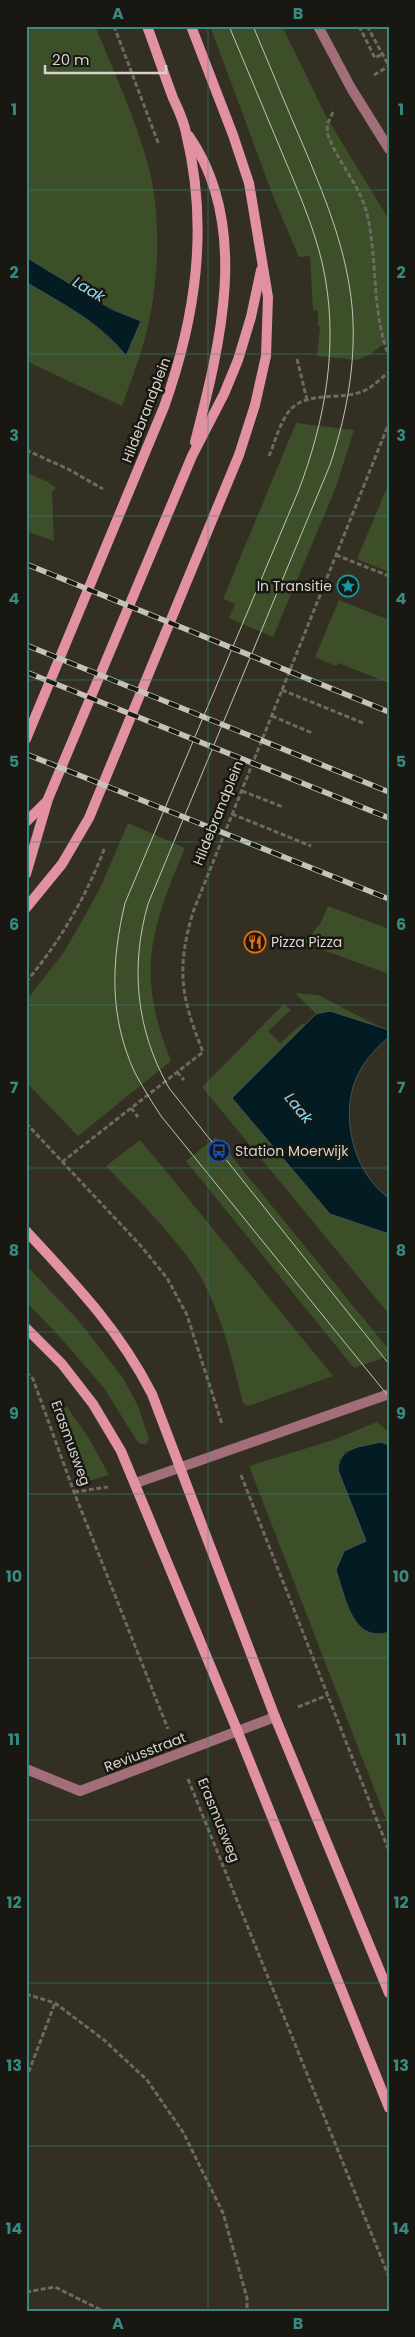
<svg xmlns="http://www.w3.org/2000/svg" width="415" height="2337" font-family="Poppins,sans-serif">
	<rect width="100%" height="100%" fill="#332f22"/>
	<g fill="#3d4f29">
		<path d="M26,26H95C114,72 136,120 149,168C162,222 159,285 145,338C139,361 130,383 122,406L26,361V282C62,304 99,322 126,356L140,322L93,299L26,257Z"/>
		<polygon points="210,26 282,26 326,116 389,220 389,340 372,353 358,360 317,356 320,327 318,326 318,311 313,310 310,256 299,257 275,201"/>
		<polygon points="296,423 354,430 336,487 273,637 229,618 235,604 223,599"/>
		<polygon points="26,472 48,482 56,488 52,492 54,541 26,531"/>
		<polygon points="389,483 389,572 357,559"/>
		<polygon points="339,600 389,620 389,683 338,663 336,666 315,657"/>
		<path d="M128,823L185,848C150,930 136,974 171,1061L78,1136L26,1082V1001L64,952L87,912L101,886Z"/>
		<polygon points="328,906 389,929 389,974 304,943 320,924"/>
		<polygon points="295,993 318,995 388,1031 330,1011 316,1014"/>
		<polygon points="284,1004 291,1010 268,1031 280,1043 303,1023 305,1025 232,1098 330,1214 389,1234 389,1314 202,1087"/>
		<polygon points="216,1137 389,1350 389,1356 354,1368 186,1161"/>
		<path d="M140,1140L156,1159L333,1376L248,1406L243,1403C231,1356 220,1304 192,1263C167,1228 135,1197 106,1166Z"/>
		<polygon points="26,1265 78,1320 123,1378 138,1406 149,1439 146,1444 141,1444 137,1441 104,1388 59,1336 26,1302"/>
		<polygon points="67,1407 88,1437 109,1475 82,1483 54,1413"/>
		<polygon points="377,1422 389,1432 389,1445 381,1442 345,1452 339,1460 338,1470 367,1541 380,1635 389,1632 389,1827 249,1466 333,1440"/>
	</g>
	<g fill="#031c24" stroke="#425356">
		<path d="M26,257L111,309L141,321L126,356C100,322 62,304 26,282Z"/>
		<path d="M330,1011L389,1030V1037C373,1050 359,1067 353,1087C342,1125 356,1175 389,1198V1234L330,1214L232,1098L316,1014Z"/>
		<path d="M381,1442L389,1445V1632C352,1644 345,1596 336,1570L344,1551L366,1541L338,1470C340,1446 361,1447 381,1442Z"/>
	</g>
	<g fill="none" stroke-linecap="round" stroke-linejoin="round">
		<g stroke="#6d6a5f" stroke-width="3" stroke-dasharray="5 2.5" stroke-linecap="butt">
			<polyline points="114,26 159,145"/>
			<polyline points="359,26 375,58 382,54"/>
			<polyline points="367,26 389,66"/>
			<polyline points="374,75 389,66"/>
			<path d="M333,112L327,125L328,135C338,163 360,185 367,214C378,260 371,311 389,356"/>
			<polyline points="297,359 307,400"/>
			<polyline points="26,450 68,469 103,489"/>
			<path d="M269,456C275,442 280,422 290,410C307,391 339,400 361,392C372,388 380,379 389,372"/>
			<polyline points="336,555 389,576"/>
			<polyline points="282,690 363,723"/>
			<polyline points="272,716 312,733"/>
			<polyline points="242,791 283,807"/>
			<polyline points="232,814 311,846"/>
			<path d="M26,982C60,942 87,895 105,847"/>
			<polyline points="177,1072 184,1080"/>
			<polyline points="131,1108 138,1117"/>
			<polyline points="26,1123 141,1246 167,1278 187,1315 222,1424"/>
			<path d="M62,1162L203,1052C181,997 176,970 193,912L389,423"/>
			<polyline points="26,1372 33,1379 74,1492 168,1729"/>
			<polyline points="241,1475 389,1851"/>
			<polyline points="74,1492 108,1487"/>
			<polyline points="298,1707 328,1695"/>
			<polyline points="188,1779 389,2277"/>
			<polyline points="26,1994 55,2003 104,2040 147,2080 183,2132 223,2213 247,2298 247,2311"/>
			<polyline points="26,2079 55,2003"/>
			<polyline points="26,2292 55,2287 103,2311"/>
		</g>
		<g stroke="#a16e79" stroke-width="10">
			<polyline points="318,26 351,88 389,149"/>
			<polyline points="136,1483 389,1394"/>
			<polyline points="26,1769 80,1791 275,1717"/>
		</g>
		<g stroke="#e291a3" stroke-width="10">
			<path d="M189,136C251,226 220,345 195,442"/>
			<path d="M26,739L164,407C196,317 209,227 186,133C184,121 178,109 173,98C164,74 156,50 147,26"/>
			<polyline points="26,822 46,802"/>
			<polyline points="26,874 48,799 192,456 224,394 238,360 251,317 261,270"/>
			<polyline points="26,908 62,864 89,818 239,455 255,405 266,356 268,297 249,183 233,135 191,26"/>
			<path d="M26,1231C76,1285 118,1328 152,1394L275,1717L389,1993"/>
			<polyline points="26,1328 62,1364 93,1404 121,1451 237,1730 389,2108"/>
		</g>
		<g stroke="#c4c2b9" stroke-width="1">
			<path d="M229,26C247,69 265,112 283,155C298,191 313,225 322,262C340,340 326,419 298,492L125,903C111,962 109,1017 135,1073C143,1088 152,1102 161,1116L389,1397"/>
			<path d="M253,26C270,66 286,106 303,145C324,195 344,243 351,297C358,353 348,411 330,465L148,904C130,967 136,1030 169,1088L389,1364"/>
		</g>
		<g stroke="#c4c2b9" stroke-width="5.5">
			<g id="rail">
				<polyline points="26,564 389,712"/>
				<polyline points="26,645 389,792"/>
				<polyline points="26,672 389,818"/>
				<polyline points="26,754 389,899"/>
			</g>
		</g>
		<use href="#rail" stroke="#191711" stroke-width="4" stroke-dasharray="11" stroke-linecap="butt"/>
	</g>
	<path fill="none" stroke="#378981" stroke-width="1" stroke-opacity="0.55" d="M208,26V2311M26,190H389M26,354H389M26,516H389M26,680H389M26,842H389M26,1005H389M26,1168H389M26,1332H389M26,1494H389M26,1658H389M26,1820H389M26,1983H389M26,2146H389"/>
	<defs>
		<g id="sight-ring" transform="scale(1.125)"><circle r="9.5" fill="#191711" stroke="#0f9aa8" stroke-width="1.5"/><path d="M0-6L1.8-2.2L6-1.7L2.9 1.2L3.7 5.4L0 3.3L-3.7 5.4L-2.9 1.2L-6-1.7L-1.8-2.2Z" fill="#0f9aa8"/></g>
		<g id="restaurant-ring" transform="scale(1.125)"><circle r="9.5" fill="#191711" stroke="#e8710a" stroke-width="1.5"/><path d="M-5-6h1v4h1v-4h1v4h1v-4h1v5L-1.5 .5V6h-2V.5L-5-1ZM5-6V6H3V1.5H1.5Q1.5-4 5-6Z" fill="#e8710a"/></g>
		<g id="bus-ring" transform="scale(1.125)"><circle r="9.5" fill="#191711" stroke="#1a4fb4" stroke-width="1.5"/><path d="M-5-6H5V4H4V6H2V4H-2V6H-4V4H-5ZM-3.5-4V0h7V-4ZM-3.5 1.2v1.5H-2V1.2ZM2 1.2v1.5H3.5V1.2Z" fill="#1a4fb4"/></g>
	</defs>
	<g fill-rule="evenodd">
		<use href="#sight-ring" x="348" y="586"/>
		<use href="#restaurant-ring" x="255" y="942"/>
		<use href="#bus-ring" x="219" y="1151"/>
	</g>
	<g text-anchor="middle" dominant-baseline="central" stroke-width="5" stroke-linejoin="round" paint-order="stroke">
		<g font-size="14" fill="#d5d3cb" stroke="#191711">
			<text transform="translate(146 410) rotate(-69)">Hildebrandplein</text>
			<text transform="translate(218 813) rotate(-68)">Hildebrandplein</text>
			<text transform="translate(71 1443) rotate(70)">Erasmusweg</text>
			<text transform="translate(145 1752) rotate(-21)">Reviusstraat</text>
			<text transform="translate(219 1820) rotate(68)">Erasmusweg</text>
		</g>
		<g font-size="14" fill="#d5d3cb" stroke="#191711" text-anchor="start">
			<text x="332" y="586" text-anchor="end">In Transitie</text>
			<text x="271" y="942">Pizza Pizza</text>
			<text x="235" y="1151">Station Moerwijk</text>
		</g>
		<g font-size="15" font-style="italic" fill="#88ddfd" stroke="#191711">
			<text transform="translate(89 289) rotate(31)">Laak</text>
			<text transform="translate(299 1108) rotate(51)">Laak</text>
		</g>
	</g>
	<rect width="415" height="2337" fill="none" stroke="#191711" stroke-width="55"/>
	<path d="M45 65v8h121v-8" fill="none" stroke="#d5d3cb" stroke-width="2.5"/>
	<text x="52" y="65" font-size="15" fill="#d5d3cb" stroke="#191711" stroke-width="4" paint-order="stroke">20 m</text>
	<rect x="28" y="28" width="360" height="2282" fill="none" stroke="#378981" stroke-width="2"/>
	<g font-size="16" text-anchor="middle" font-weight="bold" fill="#378981">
		<text x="118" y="19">A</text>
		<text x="298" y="19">B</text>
		<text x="14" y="115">1</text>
		<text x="401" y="115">1</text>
		<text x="14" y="278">2</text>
		<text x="401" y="278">2</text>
		<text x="14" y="441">3</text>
		<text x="401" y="441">3</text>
		<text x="14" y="604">4</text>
		<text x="401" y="604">4</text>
		<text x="14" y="767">5</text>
		<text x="401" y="767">5</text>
		<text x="14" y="930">6</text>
		<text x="401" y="930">6</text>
		<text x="14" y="1093">7</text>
		<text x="401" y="1093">7</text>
		<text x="14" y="1256">8</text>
		<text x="401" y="1256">8</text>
		<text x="14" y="1419">9</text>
		<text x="401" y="1419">9</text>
		<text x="14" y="1582">10</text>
		<text x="401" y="1582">10</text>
		<text x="14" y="1745">11</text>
		<text x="401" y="1745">11</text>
		<text x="14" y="1908">12</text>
		<text x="401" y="1908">12</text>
		<text x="14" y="2071">13</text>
		<text x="401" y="2071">13</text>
		<text x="14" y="2234">14</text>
		<text x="401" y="2234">14</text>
		<text x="118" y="2329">A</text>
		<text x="298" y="2329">B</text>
	</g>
</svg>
